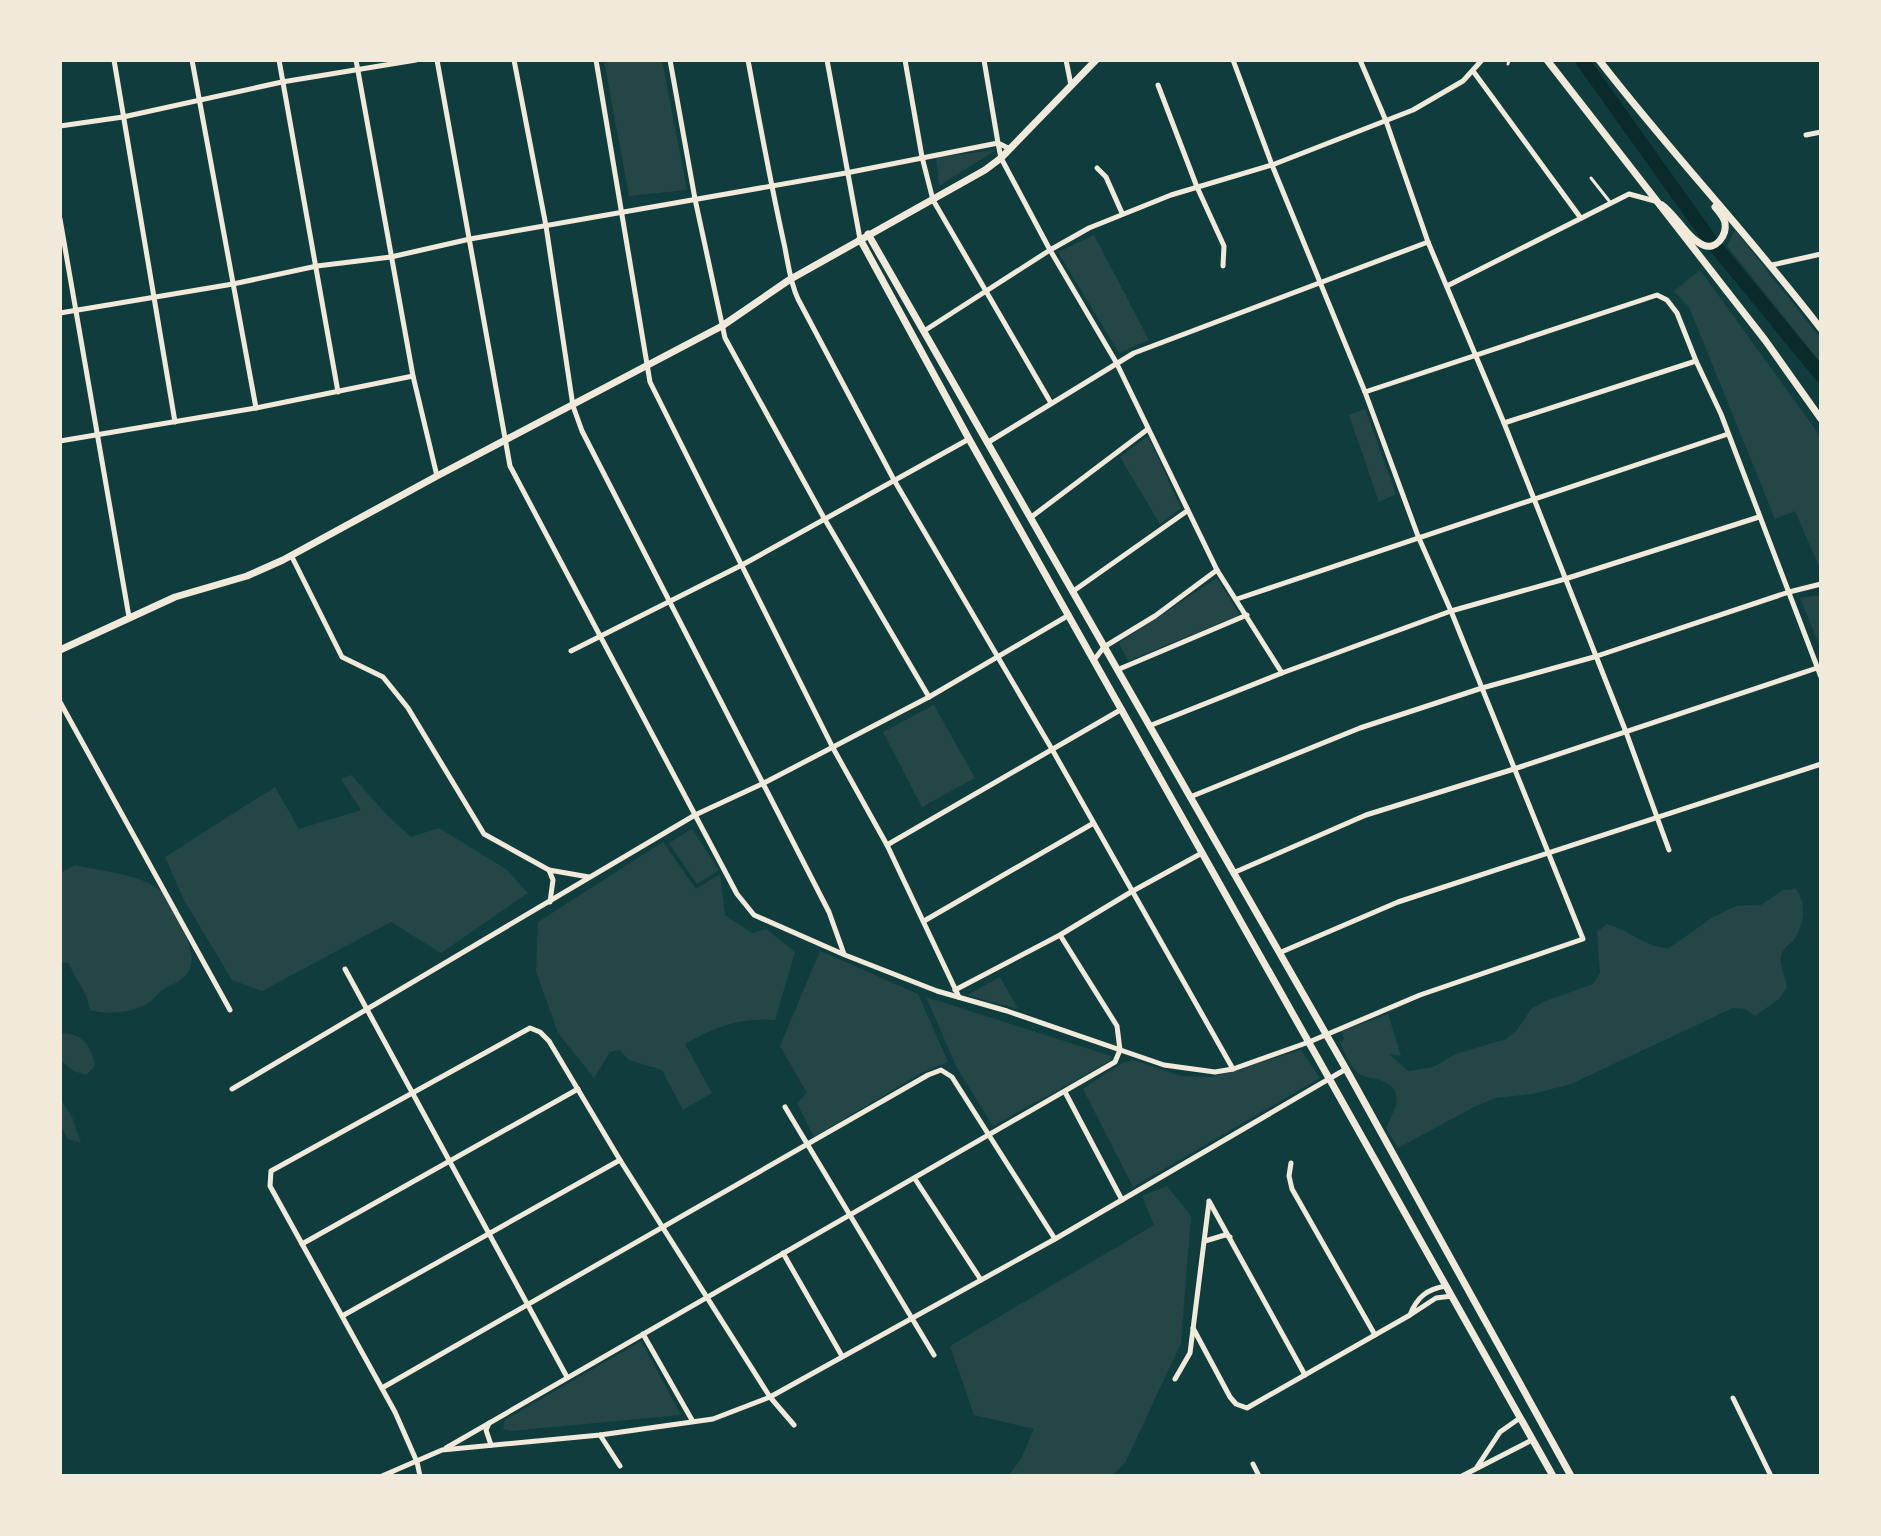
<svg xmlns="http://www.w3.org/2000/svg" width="1881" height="1536" font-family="'Titillium Web',sans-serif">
	<rect width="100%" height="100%" fill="#0f3d3e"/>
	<g fill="#244646">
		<polygon points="604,60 662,60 687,190 629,196"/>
		<polygon points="996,150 939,186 936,157"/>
		<polygon points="1735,230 1821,339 1821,363 1727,246"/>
		<polygon points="1094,235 1149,340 1119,353 1058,252"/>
		<polygon points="1700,270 1821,437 1821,571 1795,511 1775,519 1689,307 1674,291"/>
		<polygon points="1365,409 1396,494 1379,502 1349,415"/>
		<polygon points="1148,436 1181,508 1160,524 1120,457"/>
		<polygon points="1217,578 1240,615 1128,661 1119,643"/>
		<polygon points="1821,595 1821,649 1800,598"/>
		<polygon points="934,705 975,778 922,807 883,732"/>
		<polygon points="351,775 387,815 411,837 439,828 506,869 528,893 441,953 391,922 262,991 232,980 184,900 165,857 275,787 299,829 361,810 341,779"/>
		<polygon points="692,829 719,870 697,884 669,843"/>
		<path d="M663,842L696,889L720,874L725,915L752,933L766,929L795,952L775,1020C740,1017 714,1027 685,1044L712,1093L683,1110L662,1070L629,1060L619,1050L610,1052L594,1078L558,1033L536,971L538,922Z"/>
		<path d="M75,865C104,872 139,873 163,892C173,900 176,913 181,924C186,936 194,953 191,966C186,980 175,983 164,989C158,992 155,998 150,1002C133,1013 109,1015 90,1010L87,997L68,963H60V873Z"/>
		<path d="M1796,889C1806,903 1805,921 1796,937C1791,944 1783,947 1781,956C1779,964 1786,978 1787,987L1779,999L1755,1016L1745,1009L1733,1008L1571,1084L1532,1094L1495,1098L1476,1106L1398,1148L1386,1128C1394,1110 1408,1090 1380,1080C1374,1078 1366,1078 1361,1075C1351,1069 1345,1053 1340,1043L1344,1038L1341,1031L1388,1014L1401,1056L1389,1054L1408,1071L1433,1067L1456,1054L1506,1039L1517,1030L1531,1009L1543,1002L1593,984L1600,973L1597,932L1607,924C1632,931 1643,947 1669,948L1713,917L1736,906L1761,905L1783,890Z"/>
		<polygon points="820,951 918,994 948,1062 921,1073 814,1137 797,1103 807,1093 780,1046"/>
		<polygon points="1000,977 1018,1009 967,995"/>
		<polygon points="926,997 1111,1056 1110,1061 993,1126 957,1068"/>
		<path d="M60,1033C82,1033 91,1045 95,1066L86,1075L74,1071L60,1060Z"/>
		<polygon points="1301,1050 1320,1078 1133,1187 1083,1089 1122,1063 1133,1060 1181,1076 1212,1077"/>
		<polygon points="60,1098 72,1117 81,1143 68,1139 60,1125"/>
		<polygon points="1167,1186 1191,1216 1181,1343 1125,1463 1112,1476 1008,1476 1021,1459 1034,1429 974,1415 950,1346 1154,1225 1142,1196"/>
		<polygon points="641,1341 681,1415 510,1431 503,1429 505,1420"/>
	</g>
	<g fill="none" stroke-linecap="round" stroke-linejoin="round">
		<polyline stroke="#0a2a2b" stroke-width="14" points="1582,60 1711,241 1821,375"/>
		<g stroke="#f1e9da" stroke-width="3">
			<polyline points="1508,64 1509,60"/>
			<polyline points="1591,178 1610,202"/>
		</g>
		<g stroke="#f1e9da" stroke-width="5">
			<polyline points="114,60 175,422"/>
			<polyline points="192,60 256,408"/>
			<polyline points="279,60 338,392"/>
			<polyline points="356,60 413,376 437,476"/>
			<polyline points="437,60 510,466 737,894 754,915 845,955 937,991 1007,1011 1164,1065 1215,1072 1233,1069 1309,1042 1420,995 1583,939 1451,611 1418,536 1365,392 1272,165 1233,60"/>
			<polyline points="514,60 546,226 573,406 582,431 829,912 844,954"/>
			<polyline points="596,60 650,382 833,748 887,845 959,997"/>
			<polyline points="670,60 695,199 725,338 824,518 929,697"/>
			<path d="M748,60C759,120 770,180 783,239C788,260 789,280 798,299L894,480L1053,751L1233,1069"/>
			<polyline points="827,60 860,239"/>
			<polyline points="905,60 922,157 933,200 1051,403"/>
			<polyline points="984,60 998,143 1010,149"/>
			<polyline points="1066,60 1071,85"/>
			<polyline points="1360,60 1386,121 1428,242 1504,423 1626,732 1669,850"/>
			<polyline points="1473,71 1580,217"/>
			<polyline points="1158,85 1197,187 1224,246 1223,266"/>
			<polyline points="60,126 123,117 282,82 416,60"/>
			<polyline points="1806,135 1821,132"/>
			<polyline points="1097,168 1106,177 1122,213"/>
			<polyline points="60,219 129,617"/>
			<polyline points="1772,265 1821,254"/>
			<polyline points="1447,286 1629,194 1655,201"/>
			<polyline points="60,313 233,284 317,266 391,257 470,239 846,173 998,143 1001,158 1050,250 1116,362 1217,570 1282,673"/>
			<polyline points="924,331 1050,250 1089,228 1171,195 1272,165 1413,110 1463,81 1482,60"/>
			<polyline points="1365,392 1657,295 1667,300 1677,313 1696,361 1721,414 1821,677"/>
			<polyline points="1504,423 1696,361"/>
			<polyline points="60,441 256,408 413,376"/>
			<polyline points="987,443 1134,353 1428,242"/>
			<polyline points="1030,518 1148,429"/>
			<polyline points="291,555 342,657 383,677 408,708 484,834 549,870"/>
			<polyline points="1072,592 1187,511"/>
			<polyline points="1237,599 1728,434"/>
			<polyline points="571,651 742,565 969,439"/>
			<polyline points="1094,660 1104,647 1155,616 1217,570"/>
			<polyline points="1117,670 1247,615"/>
			<polyline points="60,702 230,1010"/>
			<polyline points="1149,726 1282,673 1451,611 1565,579 1759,517"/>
			<polyline points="1190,797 1360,728 1482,688 1594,657 1789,592 1821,584"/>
			<polyline points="887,845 1122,709"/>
			<polyline points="1233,873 1366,815 1514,769 1817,668"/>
			<polyline points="550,902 553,880 549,870 589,877"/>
			<polyline points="924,921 1092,824"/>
			<polyline points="1279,953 1398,902 1821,764"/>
			<polyline points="345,969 567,1377"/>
			<polyline points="955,990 1060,935 1131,892 1202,853"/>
			<polyline points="232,1089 695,815 764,783 929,697 1069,615"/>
			<polyline points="1065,1092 1122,1200"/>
			<polyline points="785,1107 934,1355"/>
			<polyline points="1291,1163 1289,1176 1292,1189 1375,1335"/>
			<polyline points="915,1179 981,1280"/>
			<polyline points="1209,1201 1305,1375"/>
			<polyline points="1205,1241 1225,1235 1230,1237"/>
			<polyline points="302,1244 578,1089"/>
			<polyline points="783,1253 842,1356"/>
			<path d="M1446,1286C1427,1289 1417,1297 1410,1315L1436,1298L1452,1296"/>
			<polyline points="344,1315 620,1160"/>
			<polyline points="1193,1328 1230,1397 1236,1404 1247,1408 1410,1315"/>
			<polyline points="643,1334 692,1420"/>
			<polyline points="1175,1379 1190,1353 1209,1202"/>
			<polyline points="382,1388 928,1075 941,1070 952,1077 1055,1239"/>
			<polyline points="1733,1398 1771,1476"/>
			<polyline points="489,1423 486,1430 491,1445"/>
			<polyline points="600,1435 620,1466"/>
			<polyline points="446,1448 1115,1062 1120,1050 1117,1026 1060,935"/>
			<polyline points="1253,1464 1259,1476"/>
			<polyline points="1477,1467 1500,1432 1520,1418"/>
			<polyline points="382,1476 442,1450 600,1435 713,1419 770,1397 1055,1239 1346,1069"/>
			<polyline points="420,1476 417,1462 395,1412 270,1186 271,1171 530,1028 540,1032 549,1041 620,1160 770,1397 794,1425"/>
			<polyline points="1462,1476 1532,1440"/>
		</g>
		<g stroke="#f1e9da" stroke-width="7">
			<polyline points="1547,60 1765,340 1821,419"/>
			<path d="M1599,60C1670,152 1750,236 1821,329"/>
			<path d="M1662,205C1676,215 1687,238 1703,245C1716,251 1727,235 1725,223C1724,217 1719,212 1715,207"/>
			<polyline points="868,234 1346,1069 1571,1476"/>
			<polyline points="860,239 969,439 1553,1476"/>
			<polyline points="60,650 175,597 247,576 283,560 437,476 722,326 789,280 985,170 1001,158 1096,60"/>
		</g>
	</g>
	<rect width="1881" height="1536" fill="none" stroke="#f1e9da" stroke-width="124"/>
</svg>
